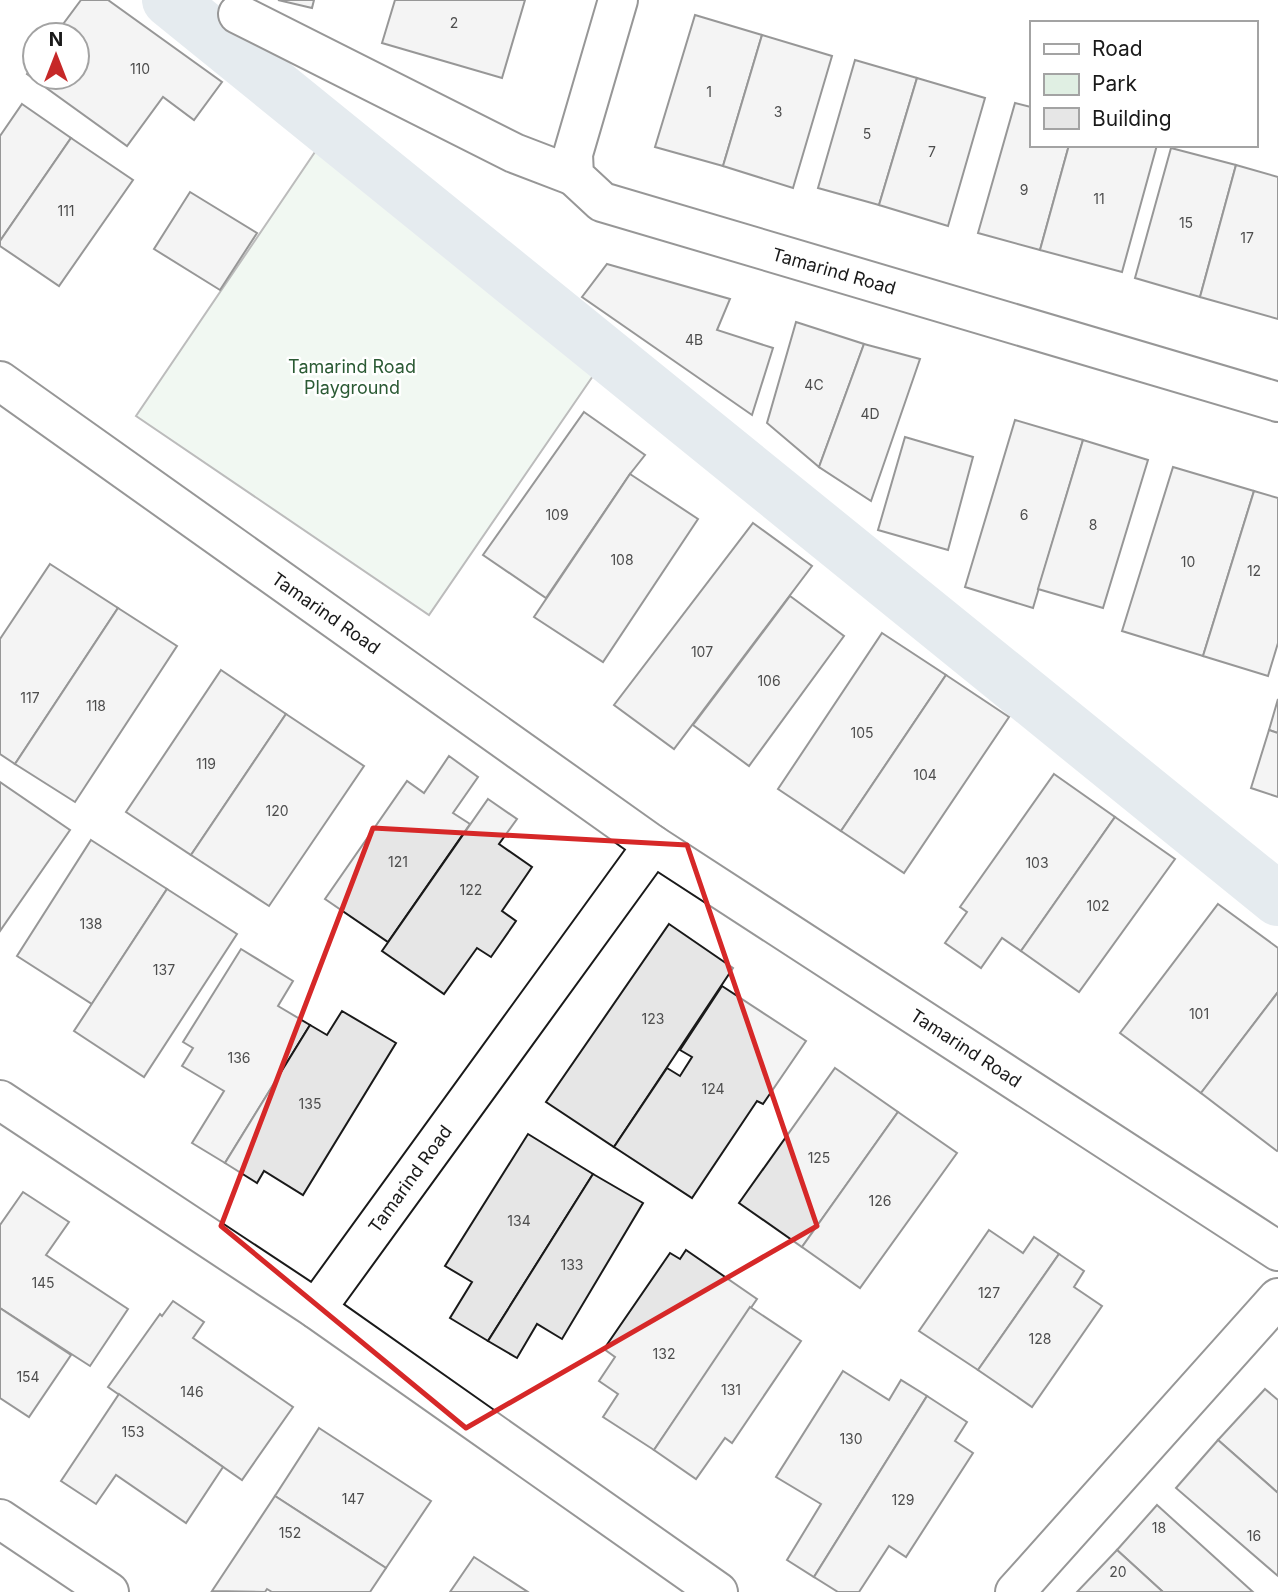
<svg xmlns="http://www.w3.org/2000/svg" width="1278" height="1592" font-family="Inter,sans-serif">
	<rect width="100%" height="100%" fill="#fff"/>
	<polygon fill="#e0efe3" stroke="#6a6a6a" stroke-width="2" points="317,149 595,373 429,615 136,416"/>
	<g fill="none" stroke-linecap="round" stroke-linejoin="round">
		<polyline stroke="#c6d2dc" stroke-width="54" points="169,0 1278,899"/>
	</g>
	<g fill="#e6e6e6" stroke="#1a1a1a" stroke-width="2">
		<polygon points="81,0 108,0 222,82 194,120 163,97 127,146 27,74 35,63 35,77 77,77 77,35 55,35"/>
		<polygon points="278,0 314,0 312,8"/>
		<polygon points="395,0 525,0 502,78 382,43"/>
		<polygon points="695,15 762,35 723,166 655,147"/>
		<polygon points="762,35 832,56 793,188 723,166"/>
		<polygon points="855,60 917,78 879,205 818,188"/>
		<polygon points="917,78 985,98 948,226 879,205"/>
		<polygon points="1015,103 1031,107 1031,145 1069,145 1040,250 978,233"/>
		<polygon points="22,104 71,138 0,241 0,136"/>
		<polygon points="71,138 133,180 59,286 0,246 0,241"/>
		<polygon points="1069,145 1157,145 1122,272 1040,250"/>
		<polygon points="1171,148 1236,165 1200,297 1135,278"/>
		<polygon points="1236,165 1278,177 1278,319 1200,297"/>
		<polygon points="190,192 257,233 220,290 154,249"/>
		<polygon points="607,264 730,299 717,330 773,348 752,415 582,297"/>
		<polygon points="796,322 864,344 819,467 767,423"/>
		<polygon points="864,344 920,359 871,501 819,467"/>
		<polygon points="584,412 645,455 630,474 546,598 483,555"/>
		<polygon points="1015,420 1083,440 1033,608 965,587"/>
		<polygon points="905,437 973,457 948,550 878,530"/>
		<polygon points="1083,440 1148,460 1103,608 1038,589"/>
		<polygon points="1173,467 1254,491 1203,656 1122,631"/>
		<polygon points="630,474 698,519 603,662 534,617"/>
		<polygon points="1254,491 1278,498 1278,643 1268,676 1203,656"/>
		<polygon points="753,523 812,566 674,749 614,705"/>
		<polygon points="50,564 118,608 15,764 0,754 0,639"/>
		<polygon points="790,596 844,636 749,766 693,725"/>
		<polygon points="118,608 177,646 75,802 15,764"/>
		<polygon points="882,633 946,675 841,831 778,789"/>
		<polygon points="221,670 286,714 191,855 126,812"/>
		<polygon points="946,675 1009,717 904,873 841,831"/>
		<polygon points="1278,699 1278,733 1269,730"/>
		<polygon points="286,714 364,766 269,906 191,855"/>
		<polygon points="1269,730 1278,733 1278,797 1251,788"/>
		<polygon points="449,756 478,777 453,813 470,824 388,942 325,899 407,781 424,793"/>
		<polygon points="1054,774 1115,817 1021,951 1002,938 981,968 945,943 967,912 960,907"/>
		<polygon points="0,782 70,830 0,931"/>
		<polygon points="488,799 517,819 499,844 532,867 502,911 516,921 491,957 477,948 444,994 382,951"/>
		<polygon points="1115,817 1175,859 1079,992 1021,951"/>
		<polygon points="91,840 167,889 92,1004 17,956"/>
		<polygon points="167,889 237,934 144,1077 74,1031"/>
		<polygon points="1218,904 1278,948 1278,992 1201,1093 1120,1033"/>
		<polygon points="669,924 733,968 614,1147 546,1102"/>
		<polygon points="241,949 293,981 278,1006 310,1025 225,1163 192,1143 224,1091 182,1066 193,1048 183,1042"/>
		<polygon points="722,986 806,1041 763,1104 757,1101 692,1198 614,1147 667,1068 680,1076 692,1057 680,1050"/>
		<polygon points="1278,992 1278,1150 1277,1151 1201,1093"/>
		<polygon points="342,1011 396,1043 303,1195 264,1171 257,1183 225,1163 310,1025 327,1035"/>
		<polygon points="835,1068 898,1112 802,1247 739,1203"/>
		<polygon points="898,1112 957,1153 860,1288 802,1247"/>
		<polygon points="528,1134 593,1174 488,1341 450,1318 472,1282 445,1266"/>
		<polygon points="593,1174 643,1203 562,1339 537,1324 517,1358 488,1341"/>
		<polygon points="23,1192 69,1222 46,1255 128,1309 90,1366 0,1308 0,1225"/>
		<polygon points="989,1230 1023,1253 1034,1237 1059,1254 978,1370 919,1331"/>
		<polygon points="686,1250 757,1299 654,1450 603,1417 618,1394 599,1381 615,1357 604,1349 670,1253 680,1259"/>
		<polygon points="1059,1254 1084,1271 1074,1287 1102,1306 1032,1407 978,1370"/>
		<polygon points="173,1301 204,1322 193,1338 293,1407 242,1480 108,1387 160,1314 162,1316"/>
		<polygon points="750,1307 801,1341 732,1443 725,1438 696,1479 654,1450"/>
		<polygon points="0,1308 71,1355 29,1417 0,1398"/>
		<polygon points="843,1371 889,1400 901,1380 927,1396 814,1577 787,1560 821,1504 776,1477"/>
		<polygon points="1265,1389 1278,1400 1278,1493 1218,1440"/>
		<polygon points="119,1394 223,1467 186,1523 116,1475 96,1504 61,1481"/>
		<polygon points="927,1396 967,1422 955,1441 973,1453 906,1557 889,1546 859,1592 838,1592 814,1577"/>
		<polygon points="319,1428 431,1501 386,1568 275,1496"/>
		<polygon points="1218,1440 1278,1493 1278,1576 1176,1488"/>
		<polygon points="275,1496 386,1568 370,1592 272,1592 267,1589 265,1592 212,1591"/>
		<polygon points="1157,1505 1253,1592 1163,1592 1117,1550"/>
		<polygon points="1117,1550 1163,1592 1077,1592"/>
		<polygon points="474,1557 528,1592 450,1592"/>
	</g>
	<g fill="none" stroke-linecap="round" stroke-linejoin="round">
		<g stroke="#1a1a1a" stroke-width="42">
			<g id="minor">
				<polyline points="618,0 573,154 574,176 602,202 1278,402"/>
				<polyline points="238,14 514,153 574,176"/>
				<polyline points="0,381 653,845 1278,1251"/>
				<polyline points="0,1100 316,1309 718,1592"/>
				<polyline points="316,1309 653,845"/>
				<polyline points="0,1519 109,1592"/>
				<polyline points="1015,1592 1278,1298"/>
			</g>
		</g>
		<use href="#minor" stroke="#fff" stroke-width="38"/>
	</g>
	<path d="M0 0H1278V1592H0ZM373,828L687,845L817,1226L466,1428L221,1226Z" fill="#fff" fill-opacity=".55" fill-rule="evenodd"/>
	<path fill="none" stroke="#d62828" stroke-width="5" stroke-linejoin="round" d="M373,828L687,845L817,1226L466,1428L221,1226Z"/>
	<g text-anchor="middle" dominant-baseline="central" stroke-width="5" stroke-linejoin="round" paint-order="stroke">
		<g font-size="14" fill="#4d4d4d">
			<text x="454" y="22">2</text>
			<text x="140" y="68">110</text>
			<text x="709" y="91">1</text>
			<text x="778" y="111">3</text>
			<text x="867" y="133">5</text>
			<text x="932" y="151">7</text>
			<text x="1024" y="189">9</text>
			<text x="1099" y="198">11</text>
			<text x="66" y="210">111</text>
			<text x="1186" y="222">15</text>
			<text x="1247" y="237">17</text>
			<text x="694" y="339">4B</text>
			<text x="814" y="384">4C</text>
			<text x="870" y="413">4D</text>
			<text x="557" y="514">109</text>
			<text x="1024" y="514">6</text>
			<text x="1093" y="524">8</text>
			<text x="622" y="559">108</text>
			<text x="1188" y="561">10</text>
			<text x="1254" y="570">12</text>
			<text x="702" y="651">107</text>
			<text x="769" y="680">106</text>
			<text x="30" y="697">117</text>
			<text x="96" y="705">118</text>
			<text x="862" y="732">105</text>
			<text x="206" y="763">119</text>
			<text x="925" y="774">104</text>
			<text x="277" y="810">120</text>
			<text x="398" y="861">121</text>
			<text x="1037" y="862">103</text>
			<text x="471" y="889">122</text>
			<text x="1098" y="905">102</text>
			<text x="91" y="923">138</text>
			<text x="164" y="969">137</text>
			<text x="1199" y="1013">101</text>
			<text x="653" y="1018">123</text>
			<text x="239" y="1057">136</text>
			<text x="713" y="1088">124</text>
			<text x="310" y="1103">135</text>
			<text x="819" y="1157">125</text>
			<text x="880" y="1200">126</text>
			<text x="519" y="1220">134</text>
			<text x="572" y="1264">133</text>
			<text x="43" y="1282">145</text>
			<text x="989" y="1292">127</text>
			<text x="1040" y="1338">128</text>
			<text x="664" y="1353">132</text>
			<text x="28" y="1376">154</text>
			<text x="731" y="1389">131</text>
			<text x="192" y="1391">146</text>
			<text x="133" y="1431">153</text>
			<text x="851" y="1438">130</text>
			<text x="353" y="1498">147</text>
			<text x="903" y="1499">129</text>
			<text x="1159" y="1527">18</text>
			<text x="290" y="1532">152</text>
			<text x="1254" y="1535">16</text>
			<text x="1118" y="1571">20</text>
		</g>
		<g font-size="18" fill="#1a1a1a" stroke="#fff">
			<text transform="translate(834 271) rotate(16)">Tamarind Road</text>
			<text transform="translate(326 613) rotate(35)">Tamarind Road</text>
			<text transform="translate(966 1048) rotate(33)">Tamarind Road</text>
			<text transform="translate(410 1179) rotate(-54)">Tamarind Road</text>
		</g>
		<g font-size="18" fill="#2b5a34" stroke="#fff">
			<text x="352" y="366">Tamarind Road<tspan x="352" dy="21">Playground</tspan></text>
		</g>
	</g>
	<rect x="1030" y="21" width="228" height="126" fill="#ffffff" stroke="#a3a3a3" stroke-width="2"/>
	<rect x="1044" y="44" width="35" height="10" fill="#ffffff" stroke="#a3a3a3" stroke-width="2"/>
	<text x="1092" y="56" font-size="21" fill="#1a1a1a">Road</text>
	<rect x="1044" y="74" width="35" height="21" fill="#e0efe3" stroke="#a3a3a3" stroke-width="2"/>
	<text x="1092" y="91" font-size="21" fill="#1a1a1a">Park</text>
	<rect x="1044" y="108" width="35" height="21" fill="#e6e6e6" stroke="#a3a3a3" stroke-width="2"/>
	<text x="1092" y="126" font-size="21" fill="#1a1a1a">Building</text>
	<g transform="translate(56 56)"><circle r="33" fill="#ffffff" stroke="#a3a3a3" stroke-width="2"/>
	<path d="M0-5L12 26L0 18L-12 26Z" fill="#c62828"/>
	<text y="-10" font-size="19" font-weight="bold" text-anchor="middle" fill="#1a1a1a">N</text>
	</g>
</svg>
